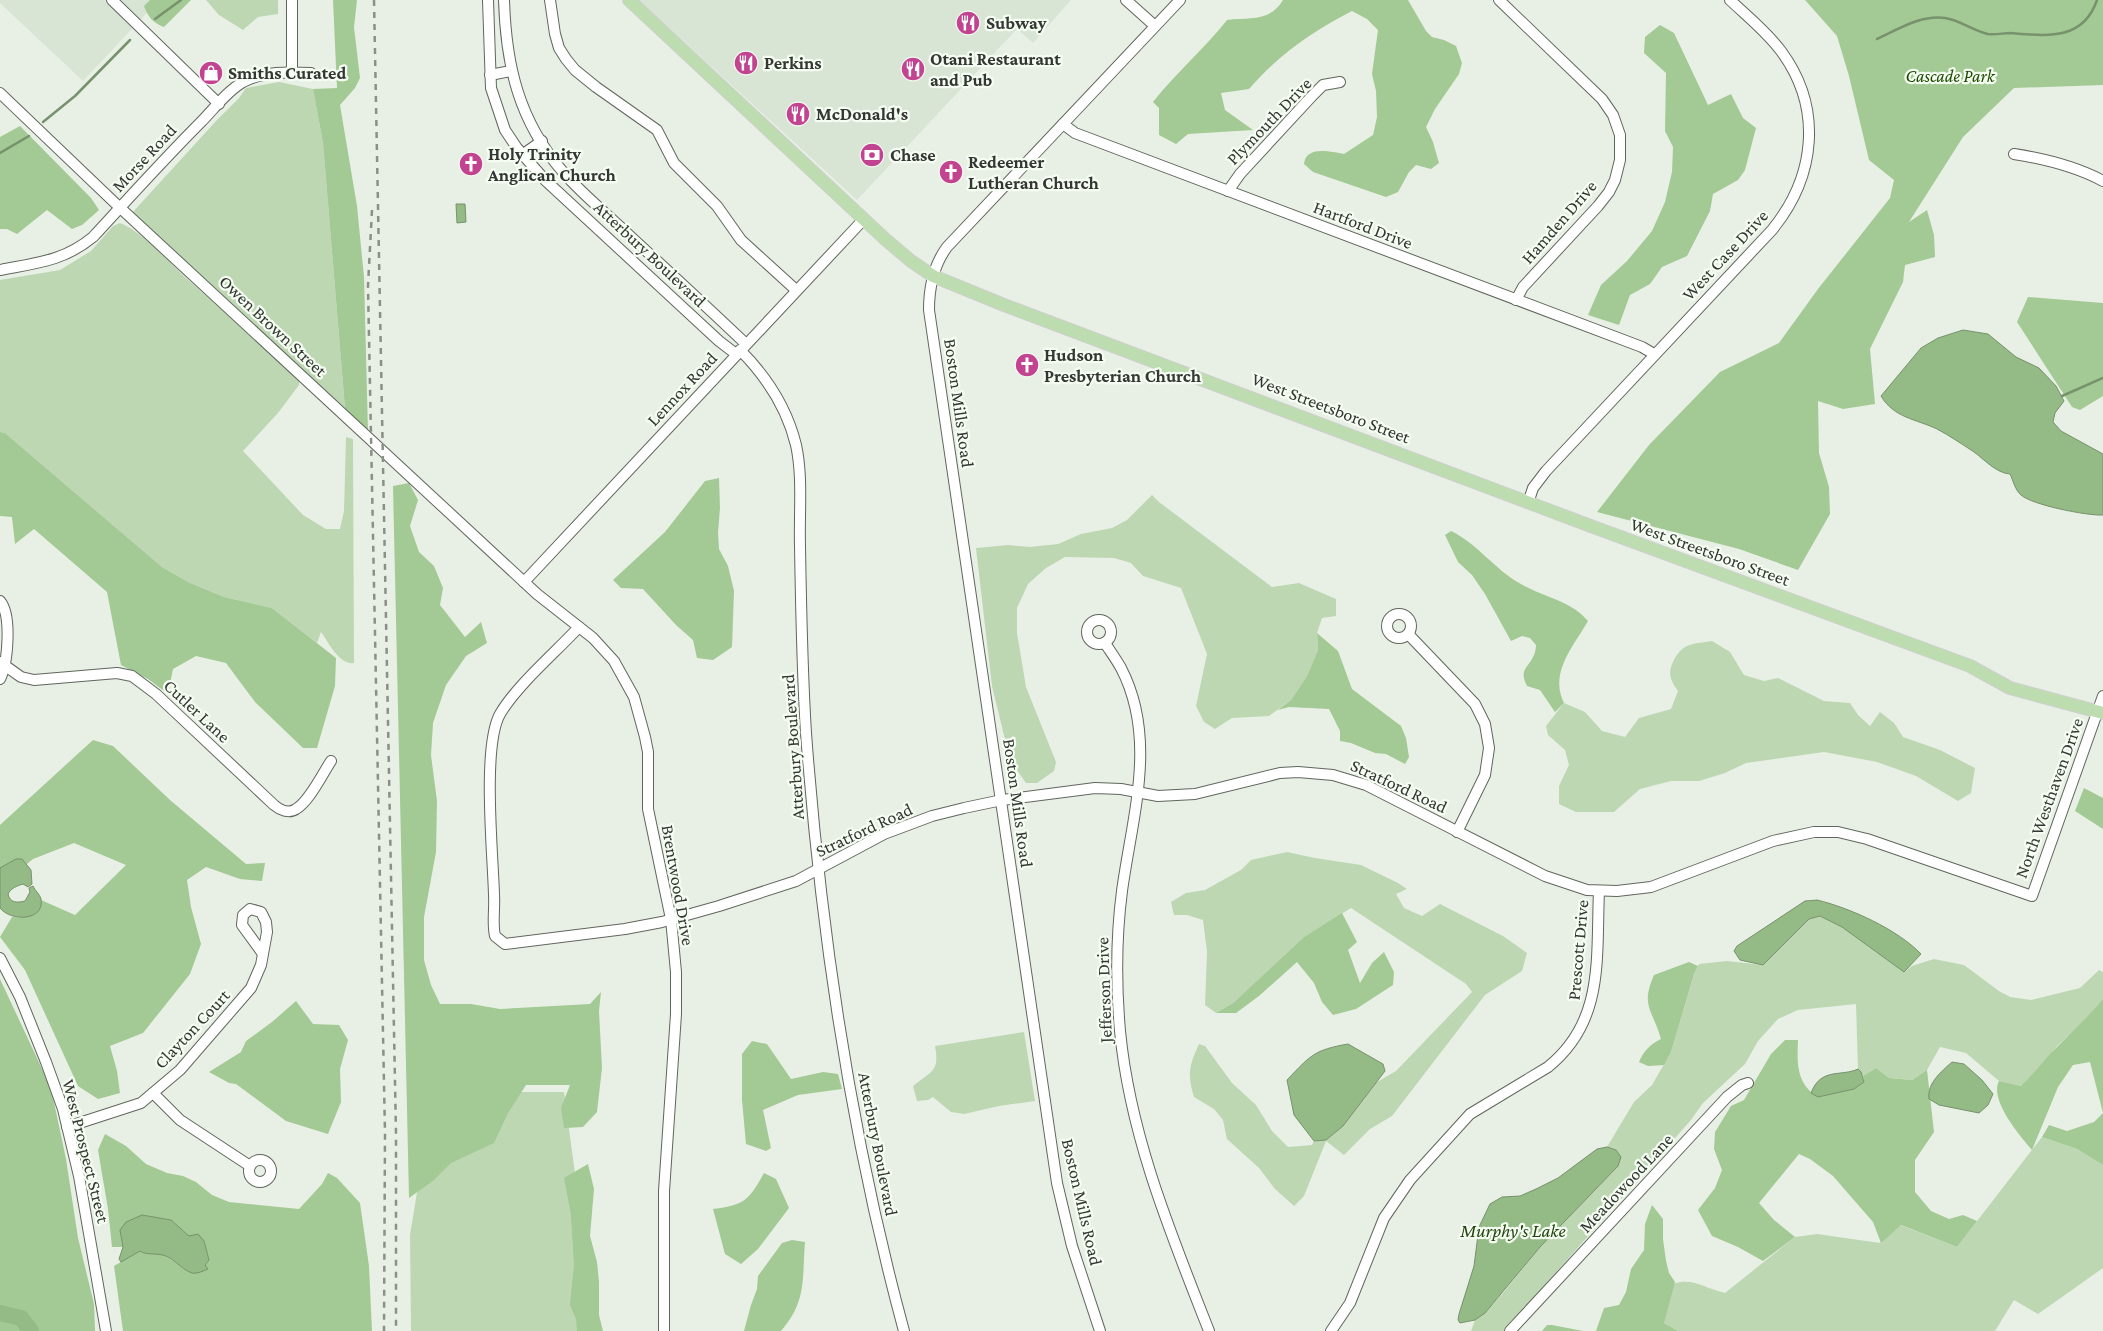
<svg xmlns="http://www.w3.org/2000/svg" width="2103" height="1331" font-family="'Crimson Pro',serif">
	<rect width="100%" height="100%" fill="#e8f0e5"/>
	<g fill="#d8e4d4">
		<polygon points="0,0 159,0 83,81 0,3"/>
		<polygon points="639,0 1071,0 1033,43 1017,29 857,200"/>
	</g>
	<g fill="#bdd7b3">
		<polygon points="206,0 278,0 278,14 258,17 243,30 219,15"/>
		<polygon points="279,82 313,89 323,143 345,408 132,213 216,121 239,98 246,88"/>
		<path d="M120,223C140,230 168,261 185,277C223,311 262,345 299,380V385L278,413L243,451L303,515L326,529H340L344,511L346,437L353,439L354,663C339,665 329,643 321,632L317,643L272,608L224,597L188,582L162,567L5,433L0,432V280L60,270L91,251L113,226Z"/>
		<polygon points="1152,495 1159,502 1272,587 1299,583 1336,599 1336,616 1322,618 1317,633 1318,650 1307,676 1291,700 1269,716 1232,718 1215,729 1204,722 1196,706 1207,654 1181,588 1143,576 1131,563 1114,558 1065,557 1046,568 1028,584 1017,608 1017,633 1026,687 1056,762 1054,771 1037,783 1026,783 1010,760 992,686 976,548 1008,545 1030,547 1058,544 1081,534 1112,528 1127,520"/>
		<path d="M1712,641L1730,652L1744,675L1764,681L1778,678L1824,701L1850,703L1858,715L1870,726L1880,712L1894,723L1903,737L1940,750L1975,768L1971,793L1958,801L1916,776L1877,762L1824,752L1746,763L1725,773L1699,781H1671L1640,789L1614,812H1576L1559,804V786L1569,765L1565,750L1548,735L1546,726L1564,703L1585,712L1602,731L1625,737L1639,718L1671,709L1678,691C1671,681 1667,674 1673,662C1682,643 1692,644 1712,641Z"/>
		<path d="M1287,852L1315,858L1361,865L1398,883L1407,889L1396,894L1404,908L1422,916L1440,904L1503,936L1527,953L1522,971L1485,995L1392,1116L1370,1129L1344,1155L1326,1141L1304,1196L1294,1206L1275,1189L1259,1168L1227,1139L1223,1120L1214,1109L1194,1097C1187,1074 1189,1066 1199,1044L1205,1046L1232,1083L1256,1105L1272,1131L1288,1147L1312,1145L1314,1141L1326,1140L1343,1126L1377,1082L1396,1071L1472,992L1466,984L1351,908L1304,937L1233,1003L1216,1013L1205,1005L1207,952L1203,920L1187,915H1174L1171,902L1186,893L1205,890L1241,870L1251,860Z"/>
		<polygon points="1820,916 1842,927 1904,972 1912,966 1934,959 1964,965 1999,991 2010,997 2031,1000 2080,988 2099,970 2103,972 2103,999 2088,1018 2057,1046 2038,1071 2021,1086 1999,1081 1966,1053 1940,1047 1927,1070 1912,1080 1889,1078 1876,1068 1863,1076 1858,1069 1856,1004 1798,1010 1778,1019 1758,1041 1745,1064 1703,1103 1691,1120 1504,1331 1471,1331 1475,1320 1485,1313 1503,1293 1540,1247 1618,1166 1616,1150 1607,1147 1634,1102 1652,1085 1671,1052 1694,974 1699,964 1727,961 1763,965 1809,919"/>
		<path d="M1024,1032L1035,1101L999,1106L964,1114L951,1112L933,1097L928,1100L917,1101L913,1086C931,1071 940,1072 935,1046Z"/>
		<polygon points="428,1092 564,1092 577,1188 577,1331 411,1331 410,1235 424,1150"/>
		<path d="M2042,1137L2077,1149L2103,1165V1268L2038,1314L2014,1300L1995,1331H1678L1664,1323V1288C1690,1274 1700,1287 1725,1293L1795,1237L1817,1234L1880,1243L1900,1225L1957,1247Z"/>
	</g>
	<g fill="#a3c994">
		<path d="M150,0H191L164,27C153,23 148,17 144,6Z"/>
		<polygon points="333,0 357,0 354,27 360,78 355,88 340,105 357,206 364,277 368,432 345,408 323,143 313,89 337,88"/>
		<path d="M1283,0H1408L1426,31L1432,37L1444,40L1456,46L1462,63L1459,74L1435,109L1426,127L1433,142L1439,163L1431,169L1416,165L1409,172L1398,192L1386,197L1313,172L1304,164C1306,145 1331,152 1344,154L1373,135L1377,117L1376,91L1372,74L1378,30L1367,19L1352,11C1314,30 1276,57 1249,89L1221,93L1225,110L1253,130L1188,134L1176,144L1159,135V108L1153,102C1176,73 1204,49 1227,20C1249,17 1269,23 1283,0Z"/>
		<polygon points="1805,0 2103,0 2103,85 2014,88 1963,137 1909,222 1927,210 1934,235 1935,257 1905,265 1903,282 1870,349 1875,404 1843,409 1818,401 1819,453 1829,487 1830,514 1798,570 1739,549 1597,512 1649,445 1720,372 1779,343 1818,289 1890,198 1894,180 1869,160 1849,76 1837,36"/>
		<polygon points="1660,25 1674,33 1708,105 1731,94 1743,118 1756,128 1745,170 1738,180 1713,194 1710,211 1687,256 1662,267 1650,284 1630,295 1619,325 1588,315 1601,285 1627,261 1652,231 1665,202 1672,172 1673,147 1665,131 1666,73 1644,53 1645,37"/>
		<polygon points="20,126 91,198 99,210 82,225 72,229 47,210 17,234 7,229 0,229 0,137"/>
		<polygon points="2028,297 2103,303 2103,396 2080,410 2072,407 2017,322"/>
		<polygon points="0,432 5,433 162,567 188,582 224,597 272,608 336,658 335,686 317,748 303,748 255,702 226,663 196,656 173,669 168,694 148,679 121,665 107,592 34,529 15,544 12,517 0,516"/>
		<polygon points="719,478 720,508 718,533 719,549 728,566 734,591 732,647 713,660 697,658 693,640 676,625 643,589 621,588 613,580 665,532 705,481"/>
		<polygon points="409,483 418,500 410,526 419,552 434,566 443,588 440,605 465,637 481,622 487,643 466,656 446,685 433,723 431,755 437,801 436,852 424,917 424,960 431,985 440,1004 471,1004 500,1009 590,1004 601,992 599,1011 602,1068 597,1112 583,1127 564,1128 561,1108 570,1085 526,1085 508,1113 494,1143 451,1163 434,1180 409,1198 393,486"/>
		<path d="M1451,531C1478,544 1495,570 1521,584C1543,597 1572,601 1588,621C1573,647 1549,673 1564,703L1555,712L1540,690L1527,686C1519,670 1527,669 1533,657C1535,654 1536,648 1536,645L1530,638L1522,636L1511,641L1485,594L1472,575L1458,562L1445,535Z"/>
		<polygon points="1317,633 1338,651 1352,689 1401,726 1406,738 1409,757 1405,764 1386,754 1375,753 1351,743 1340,741 1340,731 1329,709 1289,707 1278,710 1291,700 1307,676 1318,650"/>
		<path d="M93,740L113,746L170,800L246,864L265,863L262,881L240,879L206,867L187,880L191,907L201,944L190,974L143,1033L110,1046L117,1071L120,1093L98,1099L78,1086L25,970L0,937L12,917C25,919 40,915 41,900L75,915L126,865L74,843L33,859L0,886V825Z"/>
		<polygon points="2084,788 2103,798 2103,829 2075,811"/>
		<polygon points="1342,913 1357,942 1348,950 1360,983 1372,963 1384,952 1394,972 1393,985 1356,1009 1333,1015 1322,1002 1314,983 1297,962 1259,996 1236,1013 1216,1013 1233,1003 1304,937"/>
		<path d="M1689,962L1698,966L1694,974L1671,1052L1664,1065L1648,1066L1639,1062C1644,1051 1649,1045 1661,1039C1653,1010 1640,1007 1654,975Z"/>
		<polygon points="0,979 51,1088 66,1159 78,1238 94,1304 95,1331 0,1331"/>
		<path d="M2103,999V1113L2090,1062L2073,1065L2058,1087L2032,1150C2020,1136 1989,1100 1999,1081L2021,1086C2036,1072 2045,1058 2059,1045C2074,1030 2089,1016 2103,999Z"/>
		<polygon points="296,1001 313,1024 339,1025 348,1040 340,1069 341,1102 328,1134 286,1121 236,1084 229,1083 209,1072 241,1052 246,1041 272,1022"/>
		<path d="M1785,1040H1798C1797,1062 1796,1084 1818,1097L1854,1089L1864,1082L1863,1076L1876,1068L1889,1078L1912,1080L1927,1070L1934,1132L1915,1160V1192L1931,1211L1949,1219L1963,1215L1977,1221L1957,1247L1901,1225L1881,1243L1873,1222L1833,1176L1810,1159L1799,1154L1759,1203L1774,1220L1795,1237L1763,1261L1738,1247L1712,1236L1698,1210L1715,1188L1722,1170L1714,1149L1715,1132L1731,1106L1744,1100L1771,1054Z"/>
		<polygon points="752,1041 767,1044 791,1079 823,1072 838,1074 842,1089 798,1095 763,1110 771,1148 766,1151 746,1144 742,1100 742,1054"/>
		<polygon points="2103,1113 2103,1165 2077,1149 2042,1137 2049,1125 2067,1131 2094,1122"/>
		<path d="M105,1134L126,1146L146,1164L167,1173L183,1176L196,1182L212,1195L229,1202L299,1209L322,1184L328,1173L337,1178L360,1203L369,1266L372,1331H123L114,1266L140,1251C146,1255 150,1252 156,1253C168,1255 179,1265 189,1272L207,1269L205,1265L209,1260L204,1241L189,1236L171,1220L142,1215L120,1230L123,1247H112L108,1209L98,1150Z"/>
		<polygon points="588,1164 594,1189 590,1236 597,1262 599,1282 599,1315 603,1331 577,1331 576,1319 570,1305 574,1265 571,1215 564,1178"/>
		<path d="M764,1173L776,1179L789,1208L758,1249L741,1264L725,1254L713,1209C745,1205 749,1200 764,1173Z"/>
		<polygon points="1652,1205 1663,1219 1663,1239 1666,1261 1669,1273 1675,1282 1664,1323 1678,1331 1596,1331 1604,1308 1619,1305 1626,1292 1631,1269 1644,1250 1645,1224"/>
		<path d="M792,1240L805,1242C802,1279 807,1301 781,1331H744L751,1305L757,1289L758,1276L782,1243Z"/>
		<polygon points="1547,1325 1552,1325 1583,1331 1542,1331"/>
	</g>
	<g fill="#94ba85" stroke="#77926c">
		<polygon points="456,204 465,204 466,222 457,223"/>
		<path d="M1963,330L1988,334L2016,357L2039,368L2056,386L2064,401L2055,413L2053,422L2061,431L2103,454V515C2088,516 2032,505 2021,495C2015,490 2013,480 2010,474C1996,473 1985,460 1974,452C1962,444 1950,436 1937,429C1916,419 1894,418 1881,396L1921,348L1938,338Z"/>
		<path d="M16,859H22L31,870L32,884L28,887L23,884C17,886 11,888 8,894C10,903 17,903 25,901L30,892L29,888L33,886C35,891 40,894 41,899C45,921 11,922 0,908V868Z"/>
		<path d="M1817,900C1850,908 1897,929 1921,954L1904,972L1842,927L1820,916L1809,919L1763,965L1740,960L1734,951L1737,946L1805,901Z"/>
		<path d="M1348,1044L1383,1064L1385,1071L1343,1126L1326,1140L1314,1141L1294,1115L1287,1080C1311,1055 1314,1050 1348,1044Z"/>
		<path d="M1952,1062L1964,1064L1982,1080L1993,1094L1988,1105L1979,1113L1939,1105L1929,1099C1927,1083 1941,1072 1952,1062Z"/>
		<path d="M1858,1069L1861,1072L1864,1082L1854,1089L1818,1097L1811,1093C1821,1067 1841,1077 1858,1069Z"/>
		<polygon points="1607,1147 1616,1150 1621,1157 1618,1166 1540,1247 1485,1313 1475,1320 1460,1323 1458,1320 1459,1314 1474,1266 1479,1227 1490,1204 1502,1197 1520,1196 1536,1189 1558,1178 1597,1149"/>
		<path d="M142,1215L171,1220L189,1236L198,1234L204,1241L209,1260L205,1265L208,1269C203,1271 197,1274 192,1273C183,1270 176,1261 168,1257C159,1252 147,1256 140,1251L121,1262L119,1259L123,1247L120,1230L126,1222Z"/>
	</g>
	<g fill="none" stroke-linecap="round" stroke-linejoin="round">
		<g stroke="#77926c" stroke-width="2.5">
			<polyline points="155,19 181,0"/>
			<path d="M1877,39C1899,29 1920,15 1945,18C1960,20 1973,31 1988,34C1995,35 2004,33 2011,33C2047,36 2083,41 2097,0"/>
			<polyline points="43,122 75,96 130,40"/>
			<polyline points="0,153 29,136"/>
			<polyline points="2062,396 2103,378"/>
		</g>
		<polyline stroke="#94ba85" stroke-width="16" points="0,1313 21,1318 31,1331"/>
		<g stroke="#60665d" stroke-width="12">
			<g id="minor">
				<polyline points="112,0 219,104"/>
				<polyline points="292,0 292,72"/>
				<polyline points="488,0 491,88 505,130 517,148 545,180 719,341 736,354"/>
				<path d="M504,0C506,66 519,121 563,172C583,195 607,214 629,235C668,271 707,307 746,344"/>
				<polyline points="550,0 555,34 559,48 566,59 575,70 596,87 657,130 674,163 717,206 741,240 796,290"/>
				<polyline points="1126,0 1155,26"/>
				<polyline points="1499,0 1602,99 1613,115 1620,135 1620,160 1615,180 1609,192 1598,206 1523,287 1516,300"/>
				<polyline points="490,75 511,71"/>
				<polyline points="0,93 115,203 537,594 593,638 614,661 634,697 645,737 648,752 648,809 671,919 676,972 676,1014 664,1191 664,1331"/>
				<polyline points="1063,124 1075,133 1642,347 1654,354"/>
				<path d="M2014,154C2046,159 2075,166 2103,181"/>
				<polyline points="522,155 542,141"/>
				<polyline points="1228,191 1240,174 1312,96 1323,85 1340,82"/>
				<path d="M0,270C36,263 64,261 93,237C129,198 164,159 201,122C214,109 227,91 243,82C264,71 288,72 311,73"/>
				<path d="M740,350C766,376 787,408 796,445C803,477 799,512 800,546C801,608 802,670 806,733C821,935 851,1136 904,1331"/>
				<path d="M1528,503L1533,488L1546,471L1772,230C1816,176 1823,108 1781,51C1767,32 1747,16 1730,0"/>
				<polyline points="524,582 864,219"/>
				<path d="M0,601C12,615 8,663 0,679"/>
				<circle cx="1399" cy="626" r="12"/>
				<circle cx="1099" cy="632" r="12"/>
				<path d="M579,627C555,653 517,685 500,714C482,746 493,855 494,895C495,909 492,923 495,936L505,944L625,929L662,922L719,906L796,881L884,834L932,816L964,808L1002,800L1095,788L1121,789L1158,796L1195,794L1280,773L1298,772L1333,775L1366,785L1545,876L1587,890L1617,891L1651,887L1773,841L1814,832H1838L1867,839L2032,896L2103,696"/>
				<polyline points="1409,635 1475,704 1485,724 1489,748 1485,775 1457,832"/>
				<path d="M1105,643C1110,651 1116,659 1121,668C1158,739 1132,817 1122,891C1116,937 1116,985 1120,1031C1130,1136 1171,1234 1209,1331"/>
				<path d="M0,662L21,677L34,680L117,673L132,676L156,694L274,805C280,810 289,814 296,809C309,802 323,773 331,761"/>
				<polyline points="0,958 20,997 46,1062 63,1109 79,1176 106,1331"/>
				<polyline points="153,1093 180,1120 250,1166"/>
				<polyline points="67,1127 141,1103 180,1070 251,988 261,965 267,932 266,922 261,912 250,909 243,915 242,925 263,954"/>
				<circle cx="260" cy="1171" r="11"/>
				<path d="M1100,1331L1072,1246L1057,1183L929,310C929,287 933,266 947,247L1180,0"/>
				<path d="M1331,1331L1350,1303L1384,1218L1410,1180L1470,1114L1548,1067C1605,1021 1596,958 1599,891"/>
				<polyline points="1510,1331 1727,1097 1742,1085 1748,1083"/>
			</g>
		</g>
		<g stroke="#cecfce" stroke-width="14">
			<polyline id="major" points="629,0 885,239 911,261 933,276 1004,305 1588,525 1970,666 2010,688 2103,713"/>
		</g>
		<use href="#minor" stroke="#fff" stroke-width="10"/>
		<use href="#major" stroke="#bdddb0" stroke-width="12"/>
		<g stroke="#8a8f88" stroke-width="2.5" stroke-dasharray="6 6" stroke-linecap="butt">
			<polyline points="374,0 396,1134 396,1331"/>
			<polyline points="372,210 368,286 385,1133 384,1331"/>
		</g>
	</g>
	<defs>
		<g id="restaurant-disc" transform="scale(1.25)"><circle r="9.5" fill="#c24390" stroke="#f5fdf2"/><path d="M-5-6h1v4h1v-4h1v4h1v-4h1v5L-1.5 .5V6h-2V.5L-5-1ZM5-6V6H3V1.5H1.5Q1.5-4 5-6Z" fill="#fff"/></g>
		<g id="shop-disc" transform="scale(1.25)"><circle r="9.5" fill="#c24390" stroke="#f5fdf2"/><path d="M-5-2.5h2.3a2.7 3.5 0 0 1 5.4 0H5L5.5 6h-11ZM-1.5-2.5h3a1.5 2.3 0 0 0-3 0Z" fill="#fff"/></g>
		<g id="bank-disc" transform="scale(1.25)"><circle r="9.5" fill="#c24390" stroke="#f5fdf2"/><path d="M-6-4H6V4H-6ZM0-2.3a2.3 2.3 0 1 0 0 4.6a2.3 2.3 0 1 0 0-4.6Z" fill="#fff"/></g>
		<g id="church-disc" transform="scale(1.25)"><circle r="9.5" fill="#c24390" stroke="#f5fdf2"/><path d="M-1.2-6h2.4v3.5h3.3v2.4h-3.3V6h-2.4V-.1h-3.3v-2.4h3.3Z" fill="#fff"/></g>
	</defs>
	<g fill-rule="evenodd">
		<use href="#restaurant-disc" x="968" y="23"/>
		<use href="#restaurant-disc" x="746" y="63"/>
		<use href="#restaurant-disc" x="913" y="69"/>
		<use href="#shop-disc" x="211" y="73"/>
		<use href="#restaurant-disc" x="798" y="114"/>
		<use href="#bank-disc" x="872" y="155"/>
		<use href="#church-disc" x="471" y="164"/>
		<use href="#church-disc" x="951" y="172"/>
		<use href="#church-disc" x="1027" y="365"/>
	</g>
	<g text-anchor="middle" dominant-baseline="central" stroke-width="4.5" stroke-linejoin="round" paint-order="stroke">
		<g font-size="18" font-weight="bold" fill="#333632" stroke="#f5fdf2" text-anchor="start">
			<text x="986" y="23">Subway</text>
			<text x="930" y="59">Otani Restaurant<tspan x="930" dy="21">and Pub</tspan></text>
			<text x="764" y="63">Perkins</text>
			<text x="228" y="73">Smiths Curated</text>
			<text x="816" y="114">McDonald's</text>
			<text x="488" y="154">Holy Trinity<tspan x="488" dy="21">Anglican Church</tspan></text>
			<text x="890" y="155">Chase</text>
			<text x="968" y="162">Redeemer<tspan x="968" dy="21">Lutheran Church</tspan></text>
			<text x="1044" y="355">Hudson<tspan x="1044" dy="21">Presbyterian Church</tspan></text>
		</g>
		<g font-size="18" font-style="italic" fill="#1d4c00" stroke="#f5fdf2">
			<text x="1950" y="76">Cascade Park</text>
		</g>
		<g font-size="18" fill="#333632" stroke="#f5fdf2">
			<text transform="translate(1269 121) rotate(-46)">Plymouth Drive</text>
			<text transform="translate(144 158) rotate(-47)">Morse Road</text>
			<text transform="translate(1559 222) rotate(-49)">Hamden Drive</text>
			<text transform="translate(1363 225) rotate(21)">Hartford Drive</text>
			<text transform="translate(650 254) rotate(43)">Atterbury Boulevard</text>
			<text transform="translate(1725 255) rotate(-47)">West Case Drive</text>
			<text transform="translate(273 326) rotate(43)">Owen Brown Street</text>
			<text transform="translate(682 389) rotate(-47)">Lennox Road</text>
			<text transform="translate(959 403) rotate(82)">Boston Mills Road</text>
			<text transform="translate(1331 408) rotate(21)">West Streetsboro Street</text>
			<text transform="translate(1710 552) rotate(20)">West Streetsboro Street</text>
			<text transform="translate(197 711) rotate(43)">Cutler Lane</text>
			<text transform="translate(793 747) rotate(-94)">Atterbury Boulevard</text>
			<text transform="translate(1399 786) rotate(25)">Stratford Road</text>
			<text transform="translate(2049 798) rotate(-70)">North Westhaven Drive</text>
			<text transform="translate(1018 803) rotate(82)">Boston Mills Road</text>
			<text transform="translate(864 830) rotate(-25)">Stratford Road</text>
			<text transform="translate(678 885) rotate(80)">Brentwood Drive</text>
			<text transform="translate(1578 950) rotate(-85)">Prescott Drive</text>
			<text transform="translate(1104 990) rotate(-92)">Jefferson Drive</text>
			<text transform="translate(192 1029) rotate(-47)">Clayton Court</text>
			<text transform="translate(878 1144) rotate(79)">Atterbury Boulevard</text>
			<text transform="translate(86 1151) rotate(76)">West Prospect Street</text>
			<text transform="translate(1626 1183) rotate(-47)">Meadowood Lane</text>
			<text transform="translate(1082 1202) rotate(77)">Boston Mills Road</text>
		</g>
		<g font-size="19" font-style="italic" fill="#22450f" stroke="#f5fdf2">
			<text x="1513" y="1230">Murphy's Lake</text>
		</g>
	</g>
</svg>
